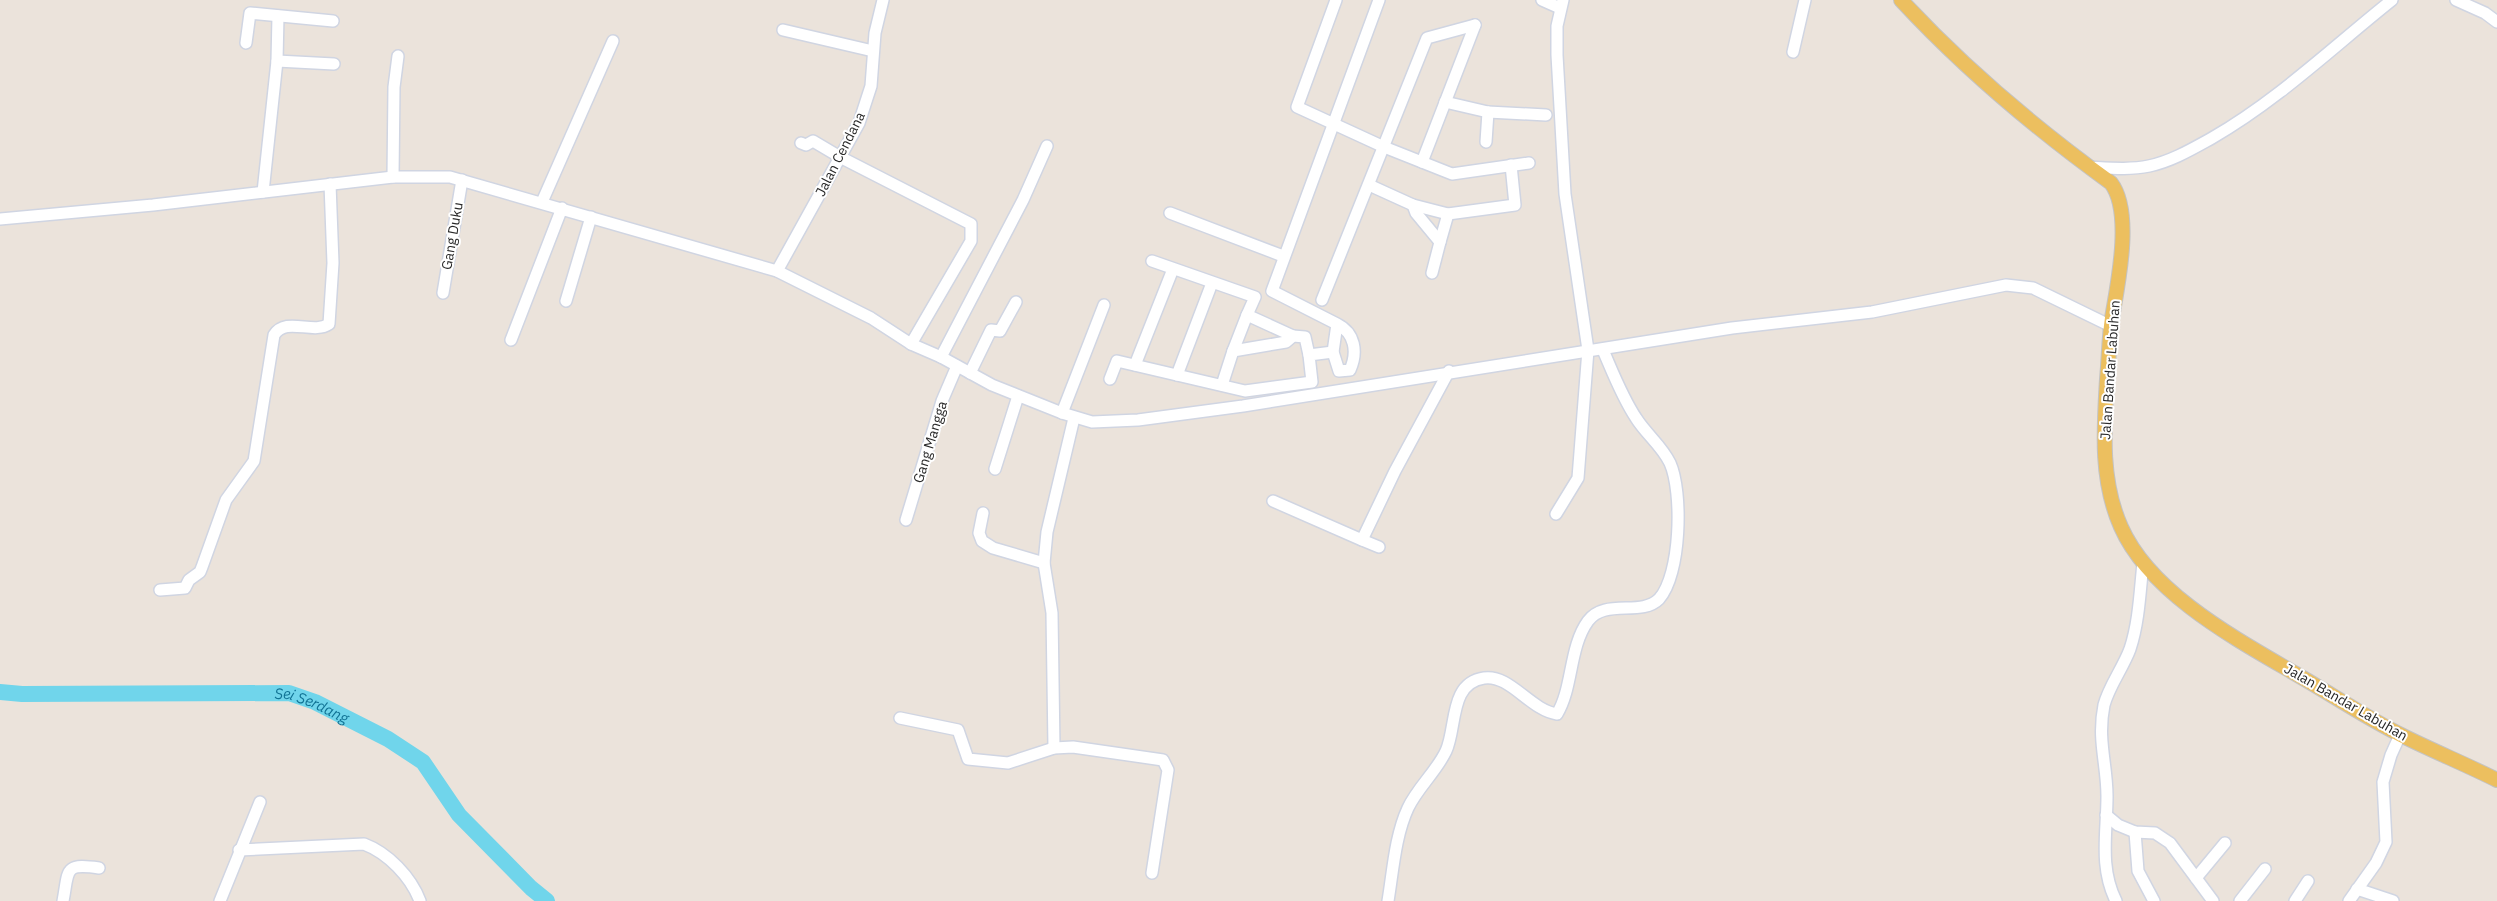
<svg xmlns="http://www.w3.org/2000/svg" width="2497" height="901" font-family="'IBM Plex Sans',sans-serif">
	<rect width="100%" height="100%" fill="#ebe3db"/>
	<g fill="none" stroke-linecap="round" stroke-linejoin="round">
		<path stroke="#70d5eb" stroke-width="16" id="s1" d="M0,692L22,694L289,693L315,702L388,739L423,762L459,815L531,888L547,901"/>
		<g stroke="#d0d5e2" stroke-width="14">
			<g id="minor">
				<polyline points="1336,0 1297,107 1384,147 1452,174 1529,163"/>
				<polyline points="1542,0 1560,8"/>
				<polyline points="2456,0 2485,13 2497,22"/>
				<polyline points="783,30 873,51"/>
				<polyline points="246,43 250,13 333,21"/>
				<polyline points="1793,52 1805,0"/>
				<polyline points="277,61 334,64"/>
				<polyline points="1445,102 1488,112 1546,115"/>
				<polyline points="1486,142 1488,112"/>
				<polyline points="801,143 806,145 813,141 840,157 971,224 971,241 911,344"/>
				<polyline points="1422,162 1475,25"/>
				<path d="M2089,167C2109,168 2130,170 2149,166C2172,161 2192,149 2212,138C2278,100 2333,47 2392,0"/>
				<polyline points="393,177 394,87 398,56"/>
				<polyline points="1369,185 1413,205 1448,214 1515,205 1511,165"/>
				<polyline points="263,192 277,61 278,16"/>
				<polyline points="542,202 613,41"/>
				<polyline points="1413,205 1416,213 1440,242 1432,273"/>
				<polyline points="1170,213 1283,256"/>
				<polyline points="0,219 153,205 393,177 450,177 777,271 871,318 911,344 941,357 992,385 1062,413 1092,422 1138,420 1243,406 1732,328 1872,312 2006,285 2033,288 2111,326"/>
				<polyline points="1440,242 1448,214"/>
				<polyline points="1152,261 1255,297 1247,315"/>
				<polyline points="777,271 859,123 871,86 875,33 883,0"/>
				<polyline points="443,293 462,180"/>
				<polyline points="1322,300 1427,38 1475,25"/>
				<polyline points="566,301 591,217"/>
				<path d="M1337,324L1333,352L1339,371L1350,370C1358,352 1355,333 1337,324L1272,291L1379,0"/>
				<polyline points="511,340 562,208"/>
				<polyline points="1233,351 1247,315 1293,336"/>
				<polyline points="941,357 1023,200 1047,146"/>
				<polyline points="1135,365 1173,269"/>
				<polyline points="970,373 991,330 1000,331 1016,302"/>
				<polyline points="1177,375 1212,283"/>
				<polyline points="1110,379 1117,361 1245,391 1312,382 1309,355 1333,352"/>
				<polyline points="1222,385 1233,351 1286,342 1293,336 1305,337 1309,355"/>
				<polyline points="1062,413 1104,305"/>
				<polyline points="995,469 1018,396"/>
				<polyline points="1273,501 1362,540 1395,471 1449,371"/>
				<polyline points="983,513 979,533 982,541 993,548 1044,563"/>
				<polyline points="1556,514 1578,478 1588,350 1565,194 1557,55 1557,26 1563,0"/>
				<polyline points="906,520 942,401 957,366"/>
				<polyline points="1362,540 1379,547"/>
				<path d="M160,590L185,588L189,580L200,572L202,567L226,500L254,461L274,335C286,316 313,335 329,324L333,263L330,184"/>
				<polyline points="900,718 958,730 968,759 1008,763 1054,748 1073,747 1163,760 1168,770 1152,873"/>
				<polyline points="1054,748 1052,613 1044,563 1047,532 1074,418"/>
				<polyline points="2106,815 2118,825 2135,832 2155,833 2170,843 2213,901"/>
				<polyline points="2135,832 2138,871 2154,901"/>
				<path d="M239,850L364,844C388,853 411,877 420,901"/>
				<polyline points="2196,878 2225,843"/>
				<polyline points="2357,889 2393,901"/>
				<path d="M63,901C69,870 63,863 99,868"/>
				<polyline points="220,901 260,802"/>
				<path d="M1388,901C1393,871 1395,836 1408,808C1418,787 1436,772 1446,751C1457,727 1449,683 1484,678C1510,674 1530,710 1557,714C1573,688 1569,647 1588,621C1605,598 1641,617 1659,599C1681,575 1683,492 1670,463C1662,446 1646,434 1636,418C1622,397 1613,373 1603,350"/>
				<path d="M2116,901C2099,867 2107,833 2107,796C2107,764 2097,740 2104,705C2109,686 2123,668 2130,649C2139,622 2140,591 2143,563"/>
				<polyline points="2240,901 2265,869"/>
				<polyline points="2295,901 2308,881"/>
				<polyline points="2349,901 2376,863 2386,842 2383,782 2391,755 2400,735"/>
			</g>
		</g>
		<g stroke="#c3c3c3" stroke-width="16">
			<path id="major" d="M1901,0C1964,68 2035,128 2111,183C2133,212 2118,283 2112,318C2109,338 2109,358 2107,379C2104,429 2100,480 2121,527C2150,593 2236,639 2296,674C2331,694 2365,717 2401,735C2433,751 2465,764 2497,780"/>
		</g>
		<use href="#minor" stroke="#fff" stroke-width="11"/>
		<use href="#major" stroke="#ecbf5f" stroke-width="14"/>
	</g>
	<g text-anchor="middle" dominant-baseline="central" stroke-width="4" stroke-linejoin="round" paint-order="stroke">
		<g font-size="14" fill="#292929" stroke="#fff">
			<text transform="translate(840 154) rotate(-63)">Jalan Cendana</text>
			<text transform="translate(452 236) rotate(-80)">Gang Duku</text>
			<text transform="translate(2110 370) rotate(-86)">Jalan Bandar Labuhan</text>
			<text transform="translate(930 442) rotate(-73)">Gang Mangga</text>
			<text transform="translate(2346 702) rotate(30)">Jalan Bandar Labuhan</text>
		</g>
		<g font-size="15" font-style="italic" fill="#117395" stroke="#fff">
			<text stroke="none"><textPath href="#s1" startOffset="314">Sei Serdang</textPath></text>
		</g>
	</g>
</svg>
